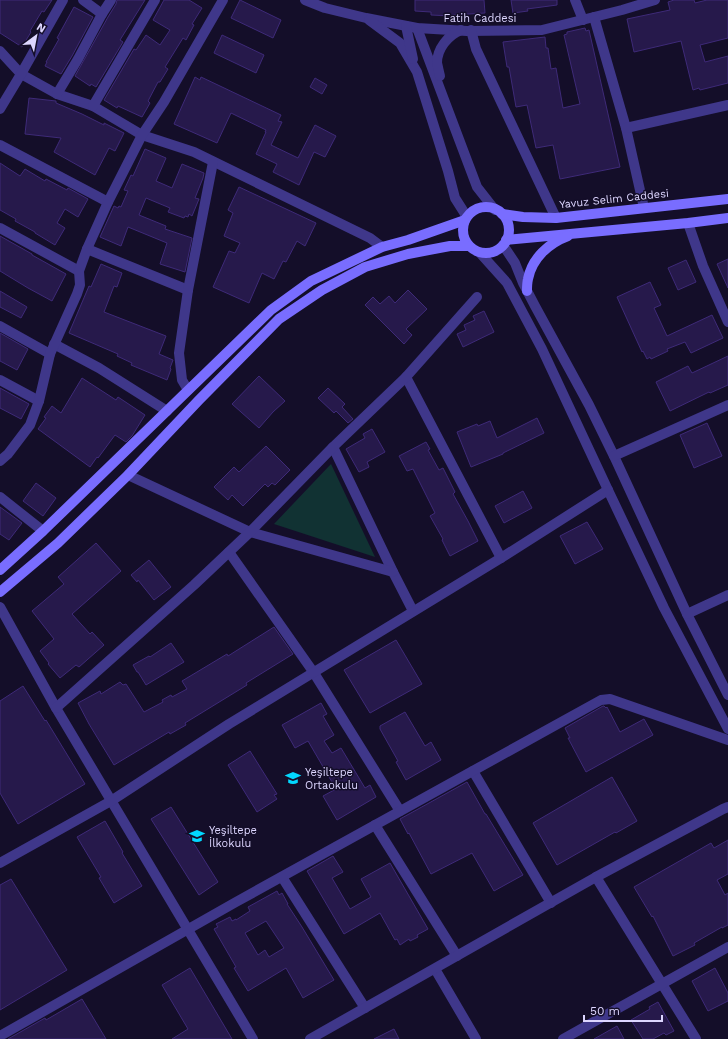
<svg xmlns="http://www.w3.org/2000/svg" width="728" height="1039" font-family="'Work Sans',sans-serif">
	<rect width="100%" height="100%" fill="#140e29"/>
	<polygon fill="#113233" points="331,464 375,557 274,524"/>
	<g fill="#26194b" stroke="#3e2a78" fill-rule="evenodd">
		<polygon points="0,0 52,0 44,12 42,11 30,31 31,32 22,47 0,33"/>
		<polygon points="117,0 145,0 120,40 123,42 96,87 91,84 90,86 75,76 108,17 116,4"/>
		<polygon points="164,0 189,0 202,8 192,24 194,25 186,40 183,38 165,67 168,69 160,82 158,82 148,101 150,103 142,117 118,106 117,108 104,100 134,49 136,50 146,35 160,45 170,30 153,20"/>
		<polygon points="240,0 281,20 273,38 231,18"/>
		<polygon points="415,0 484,0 485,13 452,15 452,16 431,15 431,12 415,11"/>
		<polygon points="511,0 557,0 557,5 527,9 528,11 513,13"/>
		<polygon points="674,0 694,0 695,3 707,0 728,0 728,38 700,45 705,62 728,56 728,83 700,90 699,88 693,90 681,41 634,52 627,19 670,10 668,2"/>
		<polygon points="74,7 93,17 72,56 61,74 45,66 47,62 46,62 59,39 57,38"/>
		<polygon points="585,28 586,31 589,30 620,167 560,179 553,145 536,148 527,105 516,107 509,67 507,67 503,42 545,37 546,48 548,48 551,69 556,68 563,108 580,104 564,35 567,34 567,32"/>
		<polygon points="222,35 264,55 256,73 214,53"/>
		<polygon points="195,77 200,80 201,77 281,115 278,121 282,122 271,145 298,158 315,125 336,136 325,157 314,152 299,185 273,172 277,164 256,154 266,132 265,132 266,130 231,113 217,143 174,124"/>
		<polygon points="315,78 327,85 322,94 310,87"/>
		<polygon points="29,98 56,101 56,103 82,114 104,125 104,123 124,133 115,151 109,148 95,175 54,152 61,138 25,134"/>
		<polygon points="145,149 166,158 156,181 172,188 182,164 204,173 203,178 195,198 199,199 192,216 189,214 188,217 185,216 184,218 168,212 170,208 146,198 139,215 166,226 165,229 192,238 185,272 160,264 167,243 128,227 121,246 100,237 114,206 118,208 119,206 121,207 128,191 124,190 131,175 133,176"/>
		<polygon points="0,163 20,176 25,169 45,181 46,179 67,190 68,188 88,199 78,217 65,209 57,223 65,228 55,245 35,233 35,232 15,221 16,219 0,210"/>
		<polygon points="239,187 316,223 305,246 297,241 286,262 283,261 274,279 262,273 249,303 213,287 229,251 235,253 240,243 224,236 233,213 228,210"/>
		<polygon points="0,236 32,254 32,255 66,274 52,301 28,288 0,271"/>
		<polygon points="728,259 728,288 717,264"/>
		<polygon points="686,260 696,282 678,290 668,268"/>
		<polygon points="101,264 122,273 117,287 114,286 104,312 166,336 159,354 173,360 170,368 171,369 167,380 131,365 132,363 117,356 118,354 69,333 89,286 91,287"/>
		<polygon points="650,282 661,305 654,308 667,336 712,315 723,338 691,353 685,342 667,349 668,351 651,359 650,357 647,359 643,351 642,352 617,297"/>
		<polygon points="408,290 427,309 406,329 412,335 404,344 365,305 373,297 380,304 389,296 395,303"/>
		<polygon points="0,291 27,307 21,318 0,307"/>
		<polygon points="484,311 494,332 463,347 457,334 466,330 464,325 475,320 473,316"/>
		<polygon points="0,333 28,349 17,370 0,361"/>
		<polygon points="728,356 728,385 710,393 709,392 670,411 656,382 688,366 692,373"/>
		<polygon points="259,376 285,401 273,412 259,428 232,404"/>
		<polygon points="82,378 116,400 118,397 145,415 132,436 126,442 115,435 98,458 97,457 90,467 38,429 46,418 44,417 52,406 61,413"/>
		<polygon points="0,388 29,404 21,419 0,408"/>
		<polygon points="328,388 345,404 342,407 353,419 348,423 336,411 334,413 318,398"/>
		<polygon points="537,418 544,433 503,453 503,454 471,467 457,432 477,424 478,426 490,421 497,438"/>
		<polygon points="707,423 722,456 694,468 680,435"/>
		<polygon points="372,429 385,452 367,462 369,467 359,472 346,449 365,438 363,434"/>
		<polygon points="426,442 430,449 428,450 439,470 443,468 455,492 453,494 468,521 478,541 450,556 442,540 443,539 430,516 435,513 413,469 407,471 399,456"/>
		<polygon points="266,446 290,470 275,485 272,483 268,487 265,484 243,506 232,495 228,500 214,487 234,467 239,472"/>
		<polygon points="36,483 56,498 43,516 23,501"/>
		<polygon points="523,491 532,508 504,523 495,506"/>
		<polygon points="0,507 22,523 9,540 0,534"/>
		<polygon points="587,522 603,549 575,564 560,536"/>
		<polygon points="96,543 121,571 72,614 90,634 92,632 104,645 79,667 76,665 60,678 48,664 49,663 40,651 54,639 32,611 64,584 58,577"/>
		<polygon points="149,560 171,587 154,600 138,580 137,582 131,575"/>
		<polygon points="274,627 293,654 246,683 247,685 185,723 186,725 170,734 169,732 114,765 89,724 78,703 100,691 101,694 120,682 123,685 126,684 144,712 163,702 162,700 171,695 172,697 187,689 182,681 227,654 228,656"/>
		<polygon points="396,640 422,684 370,713 344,670"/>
		<polygon points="171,643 184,662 146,685 138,672 137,672 133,665 149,656 150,657"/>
		<polygon points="23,686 45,721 46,720 85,784 18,824 0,793 0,701"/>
		<polygon points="321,703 327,714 323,716 334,735 324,741 332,753 341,748 365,788 370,785 376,797 337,820 323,796 336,789 308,741 295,748 282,725"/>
		<polygon points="603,706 604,706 606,708 607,707 620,732 644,719 653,735 586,772 568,738 570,738 565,728"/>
		<polygon points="405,712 425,746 431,742 441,760 406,780 396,762 398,761 380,729 380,726"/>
		<polygon points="250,751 277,794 274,795 277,799 257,812 228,765"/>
		<polygon points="612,777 637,821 616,833 615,832 557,865 533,823"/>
		<polygon points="467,782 485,814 486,814 523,875 494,891 472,853 431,874 409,833 408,834 400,819"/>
		<polygon points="171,807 218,882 199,895 151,819"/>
		<polygon points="105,821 123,852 122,853 142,886 114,903 99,878 101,877 77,837"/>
		<polygon points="728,840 728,874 717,880 725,895 728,893 728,925 722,928 722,927 694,943 695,945 673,956 653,916 652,917 634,887 711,843 714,848"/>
		<polygon points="333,856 343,872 332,878 350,909 371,897 361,879 390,863 428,929 417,935 418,937 410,941 409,939 400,945 397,939 395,940 380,913 344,934 307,871"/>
		<polygon points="11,879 67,970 0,1010 0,885"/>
		<path d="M277,891L279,895L282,893L288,904H287L302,927L334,980L303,998L286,968L248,991L234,968L236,967L214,929L218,927L216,924L230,917L232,921L236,919V920L250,911L248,907ZM266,921L284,948L269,957L265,950L258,955L245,933Z"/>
		<polygon points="190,968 232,1039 172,1039 188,1029 162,985"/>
		<polygon points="715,968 728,993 728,1001 708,1011 692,981"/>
		<polygon points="82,999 106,1039 8,1039 45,1018 46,1020"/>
		<polygon points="658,1002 674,1031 666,1035 664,1033 653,1039 643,1039 631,1020 650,1009 649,1007"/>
		<polygon points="617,1026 624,1039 594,1039"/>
		<polygon points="394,1029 399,1039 374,1039"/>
	</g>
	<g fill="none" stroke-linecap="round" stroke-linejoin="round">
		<g stroke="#3f378a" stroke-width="10">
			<polyline points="305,0 325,8 366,18 417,28 467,31 542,30 622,10 655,0"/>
			<polyline points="575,0 583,20"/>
			<polyline points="102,14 111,0"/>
			<polyline points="594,17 626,128 644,208"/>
			<polyline points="369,20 400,43 417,72 448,171 455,198 467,217"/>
			<polyline points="406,26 413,59"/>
			<polyline points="417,28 477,187 495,210"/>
			<polyline points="471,30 476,49 556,218"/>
			<polyline points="0,51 21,74 57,94 93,106 142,135 194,152 370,238 382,247"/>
			<path d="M440,76C439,72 438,67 437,63C437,49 448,35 461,30"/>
			<polyline points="57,94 78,59 102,14 83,0"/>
			<polyline points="93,106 155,0"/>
			<polyline points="0,109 21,74 63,0"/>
			<polyline points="626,128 728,105"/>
			<polyline points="0,145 108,202"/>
			<polyline points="688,223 703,266 728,322"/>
			<polyline points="0,228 79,271"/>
			<polyline points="503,245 515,263 523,283 535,306 589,405 614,456 687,614 728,695"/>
			<polyline points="87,249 188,290"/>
			<polyline points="480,253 507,283 542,349 608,490 664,608 728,729"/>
			<polyline points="0,326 50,354"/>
			<polyline points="54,344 99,368 167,411"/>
			<polyline points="406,377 501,558"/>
			<polyline points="0,380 39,401"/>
			<polyline points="188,390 182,380 179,353 188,290 213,162"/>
			<polyline points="333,447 393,572 413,611"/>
			<polyline points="614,456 728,405"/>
			<polyline points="0,461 8,454 30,425 39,401 50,354 77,294 80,285 79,271 87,249 108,202 142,135 164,102 223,0"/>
			<polyline points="128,475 250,532 393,572"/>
			<polyline points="0,497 43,531"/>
			<polyline points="229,552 314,673 400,811"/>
			<polyline points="0,607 56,708 253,1039"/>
			<polyline points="687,614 728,595"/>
			<polyline points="56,708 194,585 250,532 333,447 406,377 477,297"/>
			<polyline points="473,771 551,903"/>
			<polyline points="375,825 457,956"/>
			<polyline points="0,863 111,801 229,724 501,558 608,490"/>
			<polyline points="282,877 365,1008"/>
			<polyline points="596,877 696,1039"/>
			<polyline points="435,969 476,1039"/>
			<polyline points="0,1036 236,902 601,700 610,699 728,740"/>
			<polyline points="310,1039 596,877 723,809 728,807"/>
			<polyline points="563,1039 728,947"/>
		</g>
		<g stroke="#796dff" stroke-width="10">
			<circle cx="486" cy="230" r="23"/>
			<polyline points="502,214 523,217 556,218 728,199"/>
			<polyline points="506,240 688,223 728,218"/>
			<path d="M527,291C527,287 527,283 528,279C532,258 549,243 568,236"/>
			<polyline points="0,570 43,531 271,310 311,281 382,247 408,240 465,220"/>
			<polyline points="0,592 58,543 128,475 199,400 279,319 322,290 365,267 408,254 450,246 468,246"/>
		</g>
	</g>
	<defs>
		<g id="school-bare" transform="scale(1.2)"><path d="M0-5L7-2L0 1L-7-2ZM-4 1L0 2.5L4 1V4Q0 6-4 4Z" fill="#02d8ff" stroke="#140e29" stroke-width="2.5" paint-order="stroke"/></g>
	</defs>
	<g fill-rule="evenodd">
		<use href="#school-bare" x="293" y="778"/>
		<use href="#school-bare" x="197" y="836"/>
	</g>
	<g text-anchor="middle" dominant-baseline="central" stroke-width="3" stroke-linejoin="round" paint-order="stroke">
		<g font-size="11" fill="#ddd6ff" stroke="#140e29">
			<text x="480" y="18">Fatih Caddesi</text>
			<text transform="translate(614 199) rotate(-6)">Yavuz Selim Caddesi</text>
		</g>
		<g font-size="11" fill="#ddd6ff" stroke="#140e29" text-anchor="start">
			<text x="305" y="772">Yeşiltepe<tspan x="305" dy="13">Ortaokulu</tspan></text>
			<text x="209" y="830">Yeşiltepe<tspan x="209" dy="13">İlkokulu</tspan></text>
		</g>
	</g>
	<g transform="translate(36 36) rotate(32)" stroke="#140e29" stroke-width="3" paint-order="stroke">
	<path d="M0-3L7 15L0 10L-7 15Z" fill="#ddd6ff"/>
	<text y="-6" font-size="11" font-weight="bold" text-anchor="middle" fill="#ddd6ff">N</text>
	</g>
	<path d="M584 1015v6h78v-6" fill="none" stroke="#ddd6ff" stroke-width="2"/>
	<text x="590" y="1015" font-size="12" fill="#ddd6ff" stroke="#140e29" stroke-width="3" paint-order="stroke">50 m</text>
</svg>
